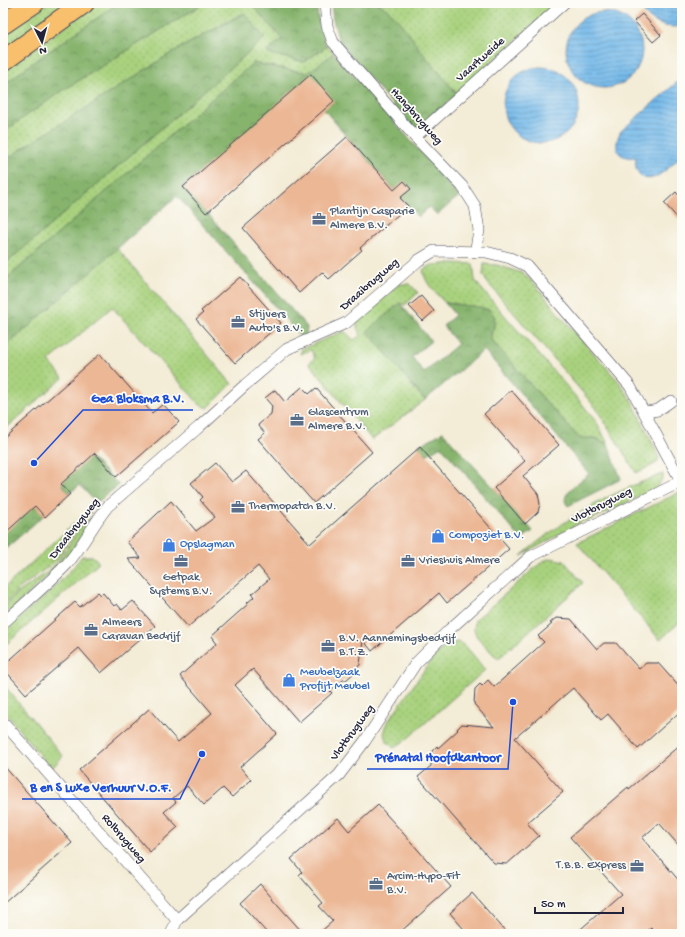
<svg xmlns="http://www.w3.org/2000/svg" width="685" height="937" font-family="'Gochi Hand',sans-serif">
	<defs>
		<pattern id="grass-dots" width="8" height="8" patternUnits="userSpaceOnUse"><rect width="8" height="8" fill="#a9d27e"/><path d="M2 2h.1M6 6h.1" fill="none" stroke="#91b46e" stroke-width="1.8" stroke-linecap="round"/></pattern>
		<pattern id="forest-crowns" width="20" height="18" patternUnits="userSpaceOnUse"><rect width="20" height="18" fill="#86b46d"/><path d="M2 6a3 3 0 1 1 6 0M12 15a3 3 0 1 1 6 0" fill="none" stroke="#6d925b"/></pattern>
		<pattern id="water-rules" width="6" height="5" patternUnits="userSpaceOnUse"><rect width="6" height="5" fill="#72b8e9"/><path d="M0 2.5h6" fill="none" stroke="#5d95be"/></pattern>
	</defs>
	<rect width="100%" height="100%" fill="#fdfcf7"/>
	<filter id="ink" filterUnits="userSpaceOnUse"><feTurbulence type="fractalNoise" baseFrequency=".025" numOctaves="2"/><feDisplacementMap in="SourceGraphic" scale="8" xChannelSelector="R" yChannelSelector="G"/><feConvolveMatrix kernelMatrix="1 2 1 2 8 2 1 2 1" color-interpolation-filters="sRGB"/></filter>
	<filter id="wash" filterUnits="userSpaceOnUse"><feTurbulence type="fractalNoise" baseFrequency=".012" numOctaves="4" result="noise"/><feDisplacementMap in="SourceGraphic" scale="16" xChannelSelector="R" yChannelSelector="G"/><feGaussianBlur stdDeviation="0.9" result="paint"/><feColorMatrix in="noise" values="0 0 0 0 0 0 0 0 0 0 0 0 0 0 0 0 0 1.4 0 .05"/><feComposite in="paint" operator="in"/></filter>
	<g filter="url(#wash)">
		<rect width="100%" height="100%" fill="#f3ecd6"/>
		<g fill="url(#grass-dots)" stroke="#667a5c">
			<polygon points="47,3 74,3 3,54 3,35"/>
			<polygon points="97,3 119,3 38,59 3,85 3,71"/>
			<polygon points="204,3 250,3 282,39 267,52 304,62 327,46 334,53 308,73 253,63 3,282 3,266 181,111 243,13 173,52 3,161 3,132 62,91"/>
			<polygon points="377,3 545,3 551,9 457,94 422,53 394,16"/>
			<polygon points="117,248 232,384 208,408 200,405 112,307 49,361 63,378 3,431 3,349"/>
			<path d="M453,263L473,264L475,280L480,287L583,405L597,423L608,444L595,438L579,439L491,340V333L494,327L457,304L445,303C436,293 425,284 423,270L432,265Z"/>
			<polygon points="484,264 497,265 522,273 535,284 557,312 620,383 632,401 652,442 659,458 657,463 636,473 596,408 487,282 483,275"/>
			<polygon points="399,284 410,284 418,293 405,305 400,303 408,381 425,400 372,440 309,363 315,358 311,350 300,354 302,349 344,331 354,340 361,335 357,328 357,322"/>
			<path d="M663,474V478L656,489L590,520L583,521L521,556C562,520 611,492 663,474Z"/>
			<polygon points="682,491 682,620 660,640 577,543"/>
			<polygon points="87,512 92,512 74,532 59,558 48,567 20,588 3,606 3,589"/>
			<polygon points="92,517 69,555 10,612 3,611 3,609 15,595 46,573 60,560 79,528"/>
			<path d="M82,556H92L97,560L98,564L3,647V633C30,608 61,585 82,556Z"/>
			<polygon points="551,558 564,561 583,583 498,659 477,637 474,630 475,620 543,561"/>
			<path d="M455,642L461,643L470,651L485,670L407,739L394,748C382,738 382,734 389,720L435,655L447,645Z"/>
			<polygon points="3,684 63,756 51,769 3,710"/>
		</g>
		<g fill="url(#forest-crowns)" stroke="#546b54">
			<polygon points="119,3 204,3 62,91 3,132 3,85 38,59"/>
			<path d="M250,3H317C317,19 321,32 327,46L304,62L269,54L267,52L282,39Z"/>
			<path d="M331,3H377C398,13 409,36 423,53C434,67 446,80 457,94L415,131L339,42L333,20Z"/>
			<polygon points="244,13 265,38 3,266 3,161 173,52"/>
			<polygon points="334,53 459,196 437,215 429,207 418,217 350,140 309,92 191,195 307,327 306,337 303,340 278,310 177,196 3,349 3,282 253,63 308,73"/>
			<path d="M400,303L431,341L412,357L424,373L458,344L443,326L455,315L445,303L479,307L490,310L495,317L494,327L491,333V340L579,438H595L608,444L621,479L568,506C557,495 581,481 589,474L484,350L425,400L367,331Z"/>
			<polygon points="443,432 533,531 521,539 441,446 426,455 418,446"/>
			<polygon points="89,456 119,485 96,503 80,485 69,493 60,482"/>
			<polygon points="33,504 44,515 3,551 3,531"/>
		</g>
		<g fill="url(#water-rules)" stroke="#4a6d92">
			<path d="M638,3H682V26C663,30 646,20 638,3Z"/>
			<circle cx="604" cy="50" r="38"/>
			<circle cx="541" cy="105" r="38"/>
			<path d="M682,78V155C673,163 652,188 640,175C635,169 635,164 636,157C633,157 630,158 627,157C613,155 616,139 621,131Z"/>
		</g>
		<g id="blocks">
			<g fill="#ecb795">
				<polygon points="642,14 661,35 653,42 634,21"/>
				<polygon points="311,74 334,101 206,213 183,187"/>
				<polygon points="347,137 394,190 404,181 411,189 400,198 408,206 360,248 362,250 329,279 322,272 299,293 243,228"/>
				<polygon points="676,192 682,199 682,223 664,203"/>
				<polygon points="240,277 281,323 235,363 196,319 203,313 201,311"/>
				<polygon points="421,296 434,311 423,321 409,306"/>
				<polygon points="100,354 152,413 163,404 179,422 116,477 95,453 61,484 70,494 45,517 35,506 3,535 3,439"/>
				<polygon points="302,387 309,394 316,388 372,452 314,503 258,439 265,433 258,425 271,414 272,406 265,398 275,390 285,402"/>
				<polygon points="511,390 559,445 523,476 538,494 540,504 538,512 525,524 494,488 525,461 484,414"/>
				<polygon points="420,447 509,549 447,603 439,593 372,651 363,640 360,665 354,670 354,673 346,680 343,680 330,691 332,693 299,722 253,669 235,685 277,734 240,767 251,780 232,797 223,788 204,805 187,786 173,798 176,802 164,812 178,827 150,852 79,770 149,709 178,742 212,713 180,676 217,643 212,636 248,604 247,603 254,597 252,594 269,579 258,566 188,627 128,559 141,558 127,542 171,501 196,531 215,517 200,500 203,497 191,483 215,463 232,482 246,471 310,544"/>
				<polygon points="98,592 101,595 103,593 114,606 117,604 122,610 133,601 155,626 101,673 79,648 26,694 3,668 3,666 75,602 80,607"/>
				<polygon points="556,618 571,619 597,649 604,643 616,643 639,669 646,663 658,663 682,690 682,710 638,749 608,714 601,720 573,688 515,738 563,792 527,823 539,836 507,864 494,863 418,777 431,766 432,751 437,746 438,748 458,730 457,729 462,724 494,727 474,704 475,689 480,684 482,686 488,680 494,687 544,642 538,636 552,624 550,623"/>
				<polygon points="682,743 682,849 659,823 642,838 682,884 682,934 656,934 651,928 644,934 575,934 621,894 570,837 628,787 629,789"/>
				<polygon points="3,765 72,843 3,904"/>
				<polygon points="378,805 451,887 398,934 318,934 333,921 319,906 323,903 299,875 302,872 291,859 338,818 349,831"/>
				<polygon points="260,884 278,905 304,934 268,934 240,903"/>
				<polygon points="472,893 508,934 468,934 450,913"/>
			</g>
		</g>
	</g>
	<g filter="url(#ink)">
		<use href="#blocks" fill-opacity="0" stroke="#414052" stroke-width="1"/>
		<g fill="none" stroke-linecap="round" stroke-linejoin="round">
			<g stroke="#414052" stroke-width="12">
				<g id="street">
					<polyline points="325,3 327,26 333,42 415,137 462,186 475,206 479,230 476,248 477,252"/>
					<polyline points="415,137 564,3"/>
					<polyline points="646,412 658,410 671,401"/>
					<path d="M3,623C24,604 47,585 67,564C83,546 93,524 108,506L199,427L245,385L287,349L346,323L419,260L434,251L486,252L510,258L527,266L630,386L681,481"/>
					<polyline points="3,722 177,920"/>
					<polyline points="171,934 177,920 339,775 365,741 416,663 450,629 530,557 682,481"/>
				</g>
			</g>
			<g stroke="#414052" stroke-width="22">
				<g id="highway">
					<polyline points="3,24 34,3"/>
					<polyline points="3,61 84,3"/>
				</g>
			</g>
			<use href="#street" stroke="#fff" stroke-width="11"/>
			<use href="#highway" stroke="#f8bf6c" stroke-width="20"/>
		</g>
	</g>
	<defs>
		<g id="office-bare" transform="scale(1.08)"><path d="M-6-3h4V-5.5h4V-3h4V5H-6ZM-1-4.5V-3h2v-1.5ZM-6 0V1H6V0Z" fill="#5c6f8a" stroke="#fdfcf7" stroke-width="2.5" paint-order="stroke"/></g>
		<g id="shop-bare" transform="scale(1.08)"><path d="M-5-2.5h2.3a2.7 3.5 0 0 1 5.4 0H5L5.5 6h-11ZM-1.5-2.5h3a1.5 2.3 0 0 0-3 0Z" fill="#3f7fe0" stroke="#fdfcf7" stroke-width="2.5" paint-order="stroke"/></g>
	</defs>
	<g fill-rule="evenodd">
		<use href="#office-bare" x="319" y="219"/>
		<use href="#office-bare" x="238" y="322"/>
		<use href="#office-bare" x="297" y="420"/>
		<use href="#office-bare" x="238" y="507"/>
		<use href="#shop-bare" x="438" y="536"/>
		<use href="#shop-bare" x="169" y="545"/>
		<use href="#office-bare" x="181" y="561"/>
		<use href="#office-bare" x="408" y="561"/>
		<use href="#office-bare" x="91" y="630"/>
		<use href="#office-bare" x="328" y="646"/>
		<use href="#shop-bare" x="289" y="680"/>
		<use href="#office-bare" x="637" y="866"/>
		<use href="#office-bare" x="376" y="884"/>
	</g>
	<g text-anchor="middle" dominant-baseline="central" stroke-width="3.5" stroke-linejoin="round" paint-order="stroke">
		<g font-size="12" fill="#22223b" stroke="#fdfcf7">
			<text transform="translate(481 60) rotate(-42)">Vaartweide</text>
			<text transform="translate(416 117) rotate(48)">Hangbrugweg</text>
			<text transform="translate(370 285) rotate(-41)">Draaibrugweg</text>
			<text transform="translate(602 506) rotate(-27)">Vlotbrugweg</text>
			<text transform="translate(75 529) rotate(-52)">Draaibrugweg</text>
			<text transform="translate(353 733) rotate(-54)">Vlotbrugweg</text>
			<text transform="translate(123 839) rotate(49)">Rolbrugweg</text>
		</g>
		<g font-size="12" fill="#4e5e75" stroke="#fdfcf7" text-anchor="start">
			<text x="330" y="212">Plantijn Casparie<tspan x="330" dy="14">Almere B.V.</tspan></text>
			<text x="249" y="315">Stijvers<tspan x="249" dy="14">Auto's B.V.</tspan></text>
			<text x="308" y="413">Glascentrum<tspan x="308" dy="14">Almere B.V.</tspan></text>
			<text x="249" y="507">Thermopatch B.V.</text>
			<text x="419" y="561">Vrieshuis Almere</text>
			<text x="181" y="578" text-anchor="middle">Getpak<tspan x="181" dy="14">Systems B.V.</tspan></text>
			<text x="102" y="623">Almeers<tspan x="102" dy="14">Caravan Bedrijf</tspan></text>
			<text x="339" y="639">B.V. Aannemingsbedrijf<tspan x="339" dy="14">B.T.Z.</tspan></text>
			<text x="626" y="866" text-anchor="end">T.B.B. Express</text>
			<text x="387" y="877">Arcim-Hypo-Fit<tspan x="387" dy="14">B.V.</tspan></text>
		</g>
		<g font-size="12" fill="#366cbe" stroke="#fdfcf7" text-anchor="start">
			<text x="449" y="536">Compoziet B.V.</text>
			<text x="180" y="545">Opslagman</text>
			<text x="300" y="673">Meubelzaak<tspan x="300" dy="14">Profijt Meubel</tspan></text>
		</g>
	</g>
	<path fill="none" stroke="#1d4ed8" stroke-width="1.5" d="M34 463L83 410H193M513 702L508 769H367M202 754L180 799H22"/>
	<g fill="#1d4ed8" stroke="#fdfcf7" stroke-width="1.5">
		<circle cx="34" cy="463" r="4"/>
		<circle cx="513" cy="702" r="4"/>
		<circle cx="202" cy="754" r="4"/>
	</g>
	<g font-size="13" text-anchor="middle" font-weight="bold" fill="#1d4ed8" stroke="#fdfcf7" stroke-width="3.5" stroke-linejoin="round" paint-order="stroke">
		<text x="138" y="402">Gea Bloksma B.V.</text>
		<text x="438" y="761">Prénatal Hoofdkantoor</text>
		<text x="101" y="791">B en S Luxe Verhuur V.O.F.</text>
	</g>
	<rect width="685" height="937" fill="none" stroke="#fdfcf7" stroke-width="16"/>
	<g transform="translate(42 42) rotate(174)" stroke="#fdfcf7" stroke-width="3" paint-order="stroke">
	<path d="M0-3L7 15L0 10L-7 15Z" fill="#22223b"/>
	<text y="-6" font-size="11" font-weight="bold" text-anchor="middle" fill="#22223b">N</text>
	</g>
	<path d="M535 907v6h88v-6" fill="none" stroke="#22223b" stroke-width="2"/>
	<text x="541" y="907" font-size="12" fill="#22223b" stroke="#fdfcf7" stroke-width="3" paint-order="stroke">50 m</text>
</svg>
